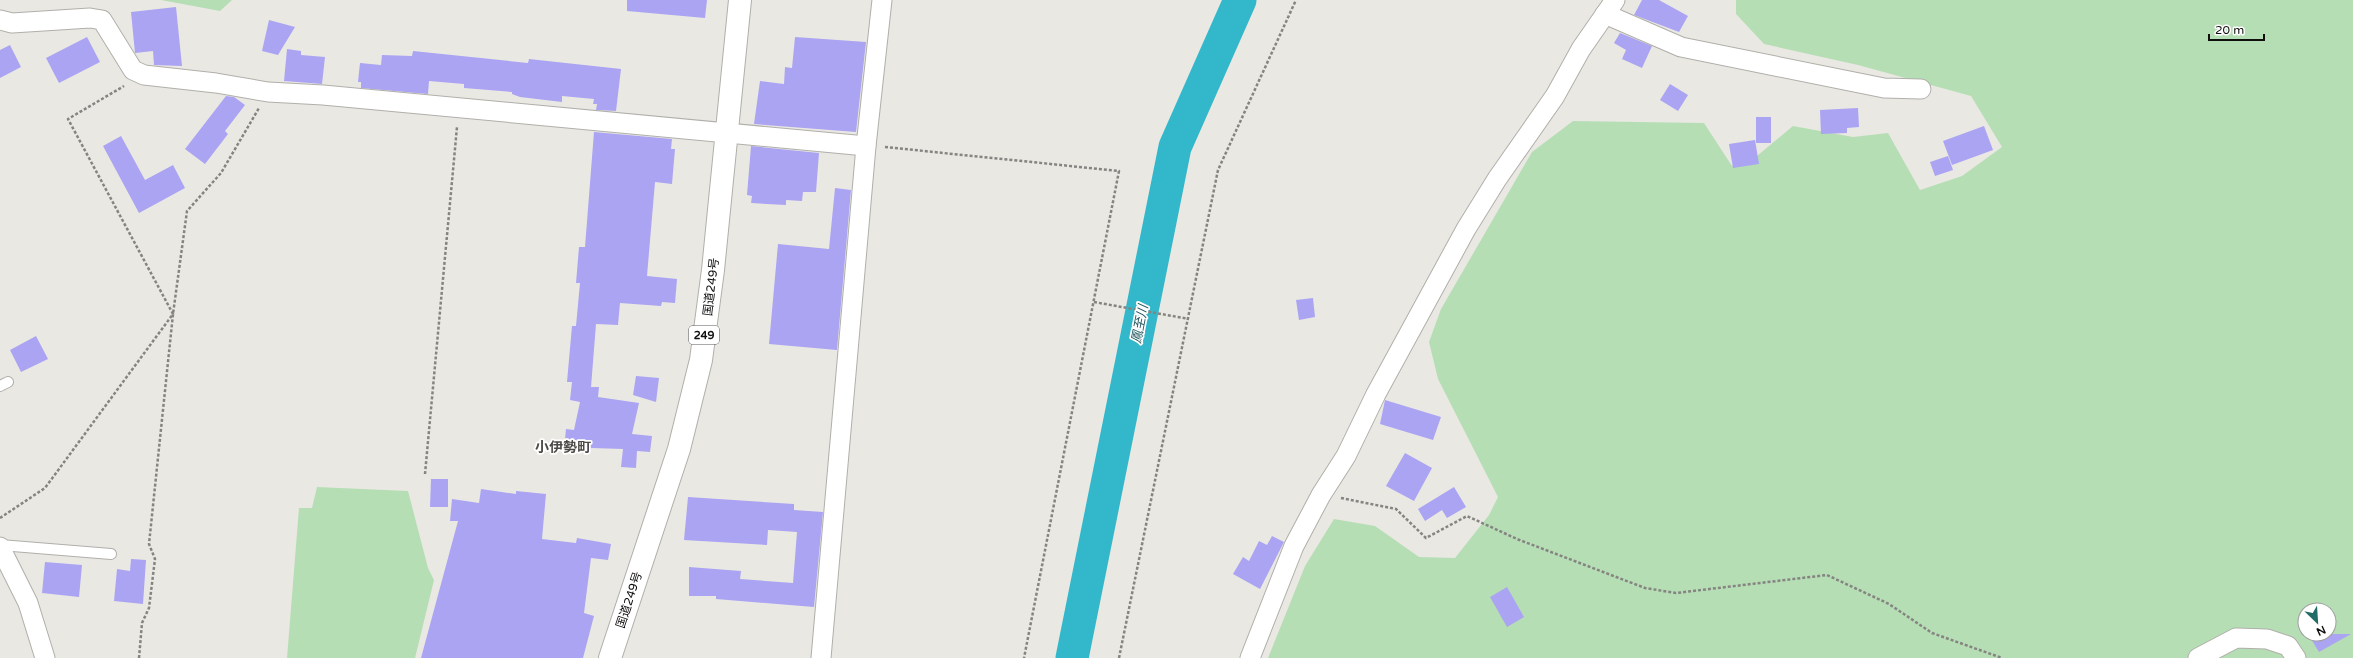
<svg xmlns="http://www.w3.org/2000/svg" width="2353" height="658" font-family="'Varela Round','Noto Sans JP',sans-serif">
	<rect width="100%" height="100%" fill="#eae8e3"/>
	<g fill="#b6deb5" fill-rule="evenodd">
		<polygon points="73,0 232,0 220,11 161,0"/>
		<path d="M1736,0H2353V658H1268L1305,566L1334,519L1375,526L1419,557L1455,558L1489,515L1498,497L1438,379L1429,342L1441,309L1532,152L1573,121L1704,123L1732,166L1751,161L1793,126L1853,137L1888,133L1920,190L1962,176L2002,147L1971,96L1858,65L1764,44L1736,14ZM2305,610H2329V634H2305Z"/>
		<polygon points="317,487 408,491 428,568 434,580 415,658 287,658 299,508 312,508"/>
	</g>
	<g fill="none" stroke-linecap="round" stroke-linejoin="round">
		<polyline stroke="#32b8ca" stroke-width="33" points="1072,658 1175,147 1240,0"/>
	</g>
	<g fill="#aaa4f3">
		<polygon points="627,0 707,0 705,18 627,11"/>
		<polygon points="1642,0 1659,0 1688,16 1679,32 1634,15"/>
		<polygon points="176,7 182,66 154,65 153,51 135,53 131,12"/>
		<polygon points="269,20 295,27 278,55 262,51"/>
		<polygon points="1620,33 1652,46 1642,68 1622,59 1626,50 1614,43"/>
		<polygon points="87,37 100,62 59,83 46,58"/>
		<polygon points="795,37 866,42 856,132 754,124 760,81 784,84 785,67 792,68"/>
		<polygon points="10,45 21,67 0,78 0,50"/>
		<polygon points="287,49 301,51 301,55 325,57 322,84 284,81"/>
		<polygon points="413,51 528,63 529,59 621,69 616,111 596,110 597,104 593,104 594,99 562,96 562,102 520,97 512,94 512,92 464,88 464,84 429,81 428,94 361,88 361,82 358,82 360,63 381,65 382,55 412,56"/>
		<polygon points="1670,84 1688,95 1678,111 1660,100"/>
		<polygon points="226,96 234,97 245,105 225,131 228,134 205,164 185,149"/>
		<polygon points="1858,108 1859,127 1847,128 1847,133 1821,134 1820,110"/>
		<rect x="1756" y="117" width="15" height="26"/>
		<polygon points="1984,126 1993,150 1952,165 1943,141"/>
		<polygon points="594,132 672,139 671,149 675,149 672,184 655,182 647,276 677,279 675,303 662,302 661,306 620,303 618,325 596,324 591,387 599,387 598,397 639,403 632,434 652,436 650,452 637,451 636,468 621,467 623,449 591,448 590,453 564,450 566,429 574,430 580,402 570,400 572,382 567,382 572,326 576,326 580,283 576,283 579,247 585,247"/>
		<polygon points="121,136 145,180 173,165 185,188 139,213 103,146"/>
		<polygon points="1755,140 1759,164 1733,168 1729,144"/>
		<polygon points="751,146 819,153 816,192 803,192 802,201 786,200 786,205 751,203 752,196 747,195"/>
		<polygon points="1948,156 1953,170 1935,176 1930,162"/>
		<polygon points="835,188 851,190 837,350 769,344 778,244 829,249"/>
		<polygon points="1313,298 1315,317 1299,320 1296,300"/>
		<polygon points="36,336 48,359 21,372 10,350"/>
		<polygon points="636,376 659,378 656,402 633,395"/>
		<polygon points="1385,400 1441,417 1433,440 1380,424"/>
		<polygon points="1405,453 1432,468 1414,501 1386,486"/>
		<polygon points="431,479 448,479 448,507 430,507"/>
		<polygon points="1454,487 1466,507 1447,518 1442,510 1425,521 1418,509"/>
		<polygon points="481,489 516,494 516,491 546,494 542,539 576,543 577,538 611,544 608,560 591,558 584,613 594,616 583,658 421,658 458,521 450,521 452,499 479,503"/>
		<polygon points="688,497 794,504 794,510 823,512 814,607 716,599 716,596 689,596 689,567 741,571 740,579 793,583 797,532 768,530 767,545 684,540"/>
		<polygon points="1272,536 1284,542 1260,589 1233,574 1243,557 1249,561 1259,541 1267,545"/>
		<polygon points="131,559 146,560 143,604 114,601 117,569 130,571"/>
		<polygon points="45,562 82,565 79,597 42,593"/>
		<polygon points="1507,587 1524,617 1507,627 1490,597"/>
		<polygon points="2308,634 2351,634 2319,652"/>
	</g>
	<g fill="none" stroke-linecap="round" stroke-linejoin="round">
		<g stroke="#b1afaa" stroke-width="12">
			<g id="lane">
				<polyline points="0,386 8,382"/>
				<polyline points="0,545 111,554"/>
			</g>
		</g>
		<g stroke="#b1afaa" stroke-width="21">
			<g id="street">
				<polyline points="1605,14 1681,47 1884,88 1921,89"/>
				<polyline points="0,20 12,23 90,18 102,20 133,70 144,75 216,83 268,92 323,95 866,146"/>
				<polyline points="0,547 28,603 45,658"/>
				<polyline points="821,658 866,146 882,0"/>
				<polyline points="1250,658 1294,546 1321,495 1346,456 1376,394 1466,229 1497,179 1555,96 1581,49 1615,0"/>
				<polyline points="2198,658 2236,638 2267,639 2288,646 2296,658"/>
			</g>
		</g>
		<g stroke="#b1afaa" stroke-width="24">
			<polyline id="highway" points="610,658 679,449 701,360 713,270 740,0"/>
		</g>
		<g stroke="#858481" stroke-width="2.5" stroke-dasharray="3 2" stroke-linecap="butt">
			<polyline points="885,147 1119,171 1024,658"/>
			<polyline points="1094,302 1189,319"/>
			<polyline points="425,474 457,127"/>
			<polyline points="1341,498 1396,509 1426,538 1467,516 1517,539 1645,588 1676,593 1827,575 1889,604 1932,633 2002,658"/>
			<polyline points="0,518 45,488 173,314 68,119 124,86"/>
			<polyline points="139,658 142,623 149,608 155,559 149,544 173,314 187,211 221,173 259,108"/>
			<polyline points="1119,658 1218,170 1296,0"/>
		</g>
		<use href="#lane" stroke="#fff" stroke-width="10"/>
		<use href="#street" stroke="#fff" stroke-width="19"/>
		<use href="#highway" stroke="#fff" stroke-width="22"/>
	</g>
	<g text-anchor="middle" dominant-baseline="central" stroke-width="3.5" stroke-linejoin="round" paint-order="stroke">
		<rect fill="#fff" stroke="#585756" stroke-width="1" x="689" y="326" width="30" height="18" rx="3"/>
		<g font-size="11" font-weight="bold" fill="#100f0e">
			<text x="704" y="335">249</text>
		</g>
		<g font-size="12" fill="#100f0e" stroke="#fff">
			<text transform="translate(711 287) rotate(-83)">国道249号</text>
			<text transform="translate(629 600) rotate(-72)">国道249号</text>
		</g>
		<g font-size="13" font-style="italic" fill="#255a62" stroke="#fff">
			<text transform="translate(1140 324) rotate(-79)">鳳至川</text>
		</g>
		<g font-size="14" font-weight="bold" fill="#4c4a46" stroke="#fff">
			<text x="563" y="447">小伊勢町</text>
		</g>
	</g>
	<g transform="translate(2317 622) rotate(155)"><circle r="19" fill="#ffffff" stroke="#9f9f9f"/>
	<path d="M0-3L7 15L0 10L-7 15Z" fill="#216c67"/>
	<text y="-6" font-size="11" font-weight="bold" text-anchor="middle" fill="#100f0e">N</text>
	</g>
	<path d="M2209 34v6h55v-6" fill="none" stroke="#100f0e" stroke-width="2"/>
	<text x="2215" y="34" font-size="12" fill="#100f0e" stroke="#ffffff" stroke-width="3" paint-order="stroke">20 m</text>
</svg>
